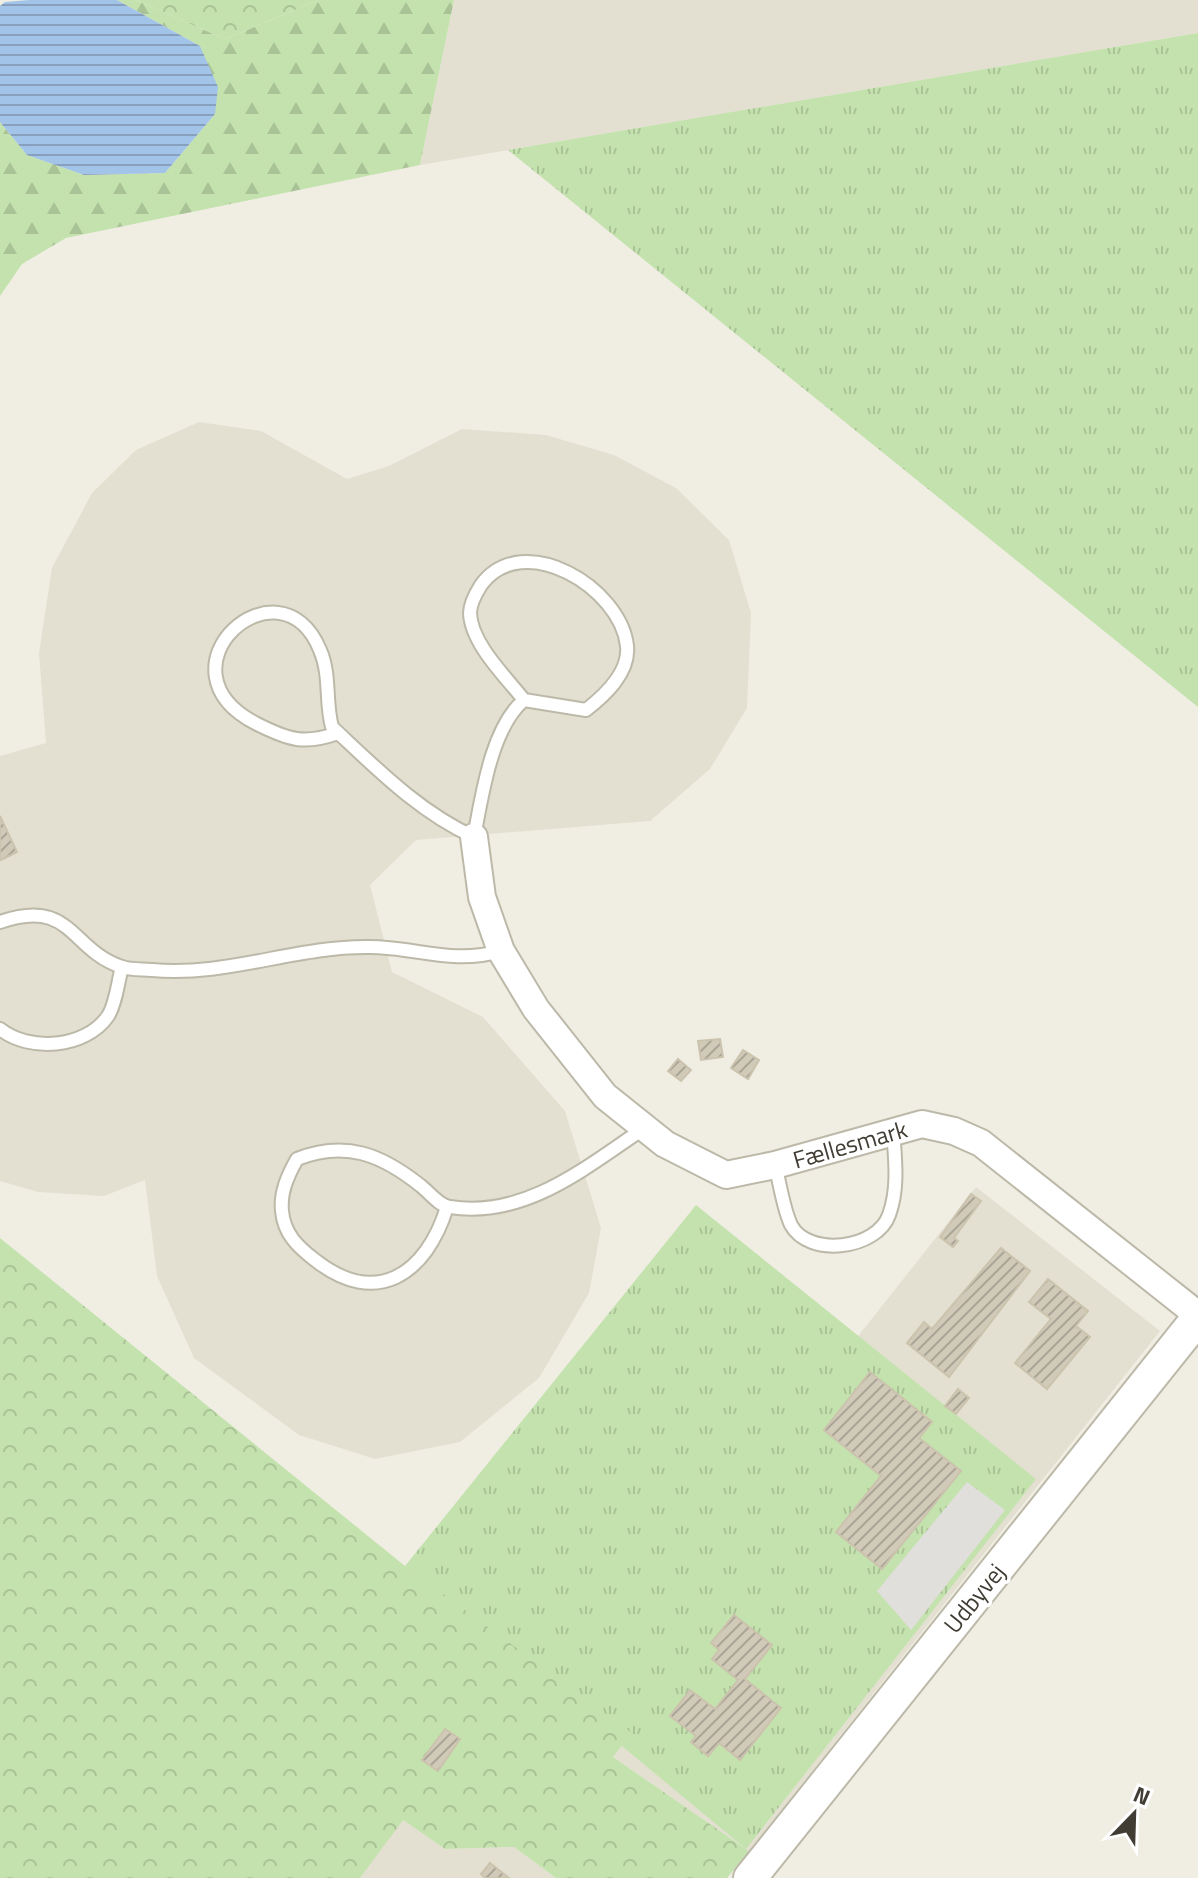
<svg xmlns="http://www.w3.org/2000/svg" width="1198" height="1878" font-family="'Titillium Web',sans-serif">
	<defs>
		<pattern id="grass-tufts" width="24" height="20" patternUnits="userSpaceOnUse" patternTransform="scale(2)"><rect width="24" height="20" fill="#c4e2ae"/><path d="M3 7l-1-3M5 7V3M7 7l1-3M15 17l-1-3M17 17v-4M19 17l1-3" fill="none" stroke="#aac396"/></pattern>
		<pattern id="forest-firs" width="22" height="20" patternUnits="userSpaceOnUse" patternTransform="scale(2)"><rect width="22" height="20" fill="#c4e2ae"/><path d="M5 1l3.5 6h-7zM16 11l3.5 6h-7z" fill="#aac396"/></pattern>
		<pattern id="park-crowns" width="20" height="18" patternUnits="userSpaceOnUse" patternTransform="scale(2)"><rect width="20" height="18" fill="#c4e2ae"/><path d="M2 6a3 3 0 1 1 6 0M12 15a3 3 0 1 1 6 0" fill="none" stroke="#aac396"/></pattern>
		<pattern id="water-rules" width="6" height="5" patternUnits="userSpaceOnUse" patternTransform="scale(2)"><rect width="6" height="5" fill="#a2c4e9"/><path d="M0 2.5h6" fill="none" stroke="#86a0be"/></pattern>
		<pattern id="building-hatch" width="6" height="6" patternUnits="userSpaceOnUse" patternTransform="scale(2)"><rect width="6" height="6" fill="#d1cab9"/><path d="M-1 1l2-2M0 6l6-6M5 7l2-2" fill="none" stroke="#aba597"/></pattern>
	</defs>
	<rect width="100%" height="100%" fill="#f0eee3"/>
	<g fill="#e3e0d1">
		<polygon points="454,0 1198,0 1198,33 420,165"/>
		<polygon points="199,422 261,431 347,479 389,466 462,429 546,435 614,455 676,488 729,540 751,613 747,708 710,769 650,821 416,840 370,885 392,972 483,1017 565,1111 601,1228 589,1293 539,1378 460,1442 375,1459 299,1435 194,1358 157,1276 145,1180 104,1196 38,1192 0,1181 0,756 46,743 39,653 52,568 92,493 136,450"/>
		<polygon points="976,1187 1160,1331 749,1851 613,1757 723,1617 820,1377 859,1335"/>
		<polygon points="402,1819 445,1849 514,1847 556,1878 360,1878"/>
	</g>
	<g fill="url(#grass-tufts)">
		<polygon points="1198,33 1198,707 508,150"/>
		<polygon points="696,1205 1036,1479 746,1849 405,1566"/>
	</g>
	<polygon fill="url(#forest-firs)" points="117,0 136,0 225,39 319,0 454,0 420,165 66,238 22,264 0,296 0,122 27,155 84,175 165,173 215,114 200,46"/>
	<g fill="url(#park-crowns)">
		<polygon points="136,0 319,0 225,39"/>
		<polygon points="0,1238 405,1566 632,1733 613,1757 749,1851 727,1878 556,1878 514,1847 445,1849 403,1820 360,1878 0,1878"/>
	</g>
	<polygon fill="#e1dfdb" points="967,1482 1005,1510 911,1630 877,1591"/>
	<polygon fill="url(#water-rules)" points="29,0 117,0 200,46 218,87 215,114 165,173 84,175 27,155 0,122 0,6 5,2"/>
	<g fill="url(#building-hatch)" stroke="#cbc3ad" stroke-width="2">
		<polygon points="0,816 17,852 1,860 0,859"/>
		<polygon points="720,1039 723,1057 701,1060 698,1041"/>
		<polygon points="743,1050 759,1060 748,1079 731,1068"/>
		<polygon points="678,1059 691,1070 681,1081 668,1071"/>
		<polygon points="971,1194 981,1201 954,1238 958,1241 953,1247 940,1237"/>
		<polygon points="1001,1248 1030,1271 949,1377 907,1343 924,1322 932,1329"/>
		<polygon points="1048,1279 1088,1311 1076,1326 1090,1337 1047,1389 1015,1363 1051,1319 1029,1302"/>
		<polygon points="870,1372 932,1422 919,1438 961,1471 882,1569 836,1532 881,1476 824,1430"/>
		<polygon points="958,1389 969,1398 956,1414 945,1406"/>
		<polygon points="734,1615 772,1645 745,1679 781,1708 740,1760 719,1743 708,1756 691,1742 696,1736 670,1716 690,1690 715,1709 738,1680 712,1659 719,1650 711,1643"/>
		<polygon points="445,1729 460,1739 438,1771 422,1760"/>
		<polygon points="490,1863 509,1878 485,1878 481,1874"/>
	</g>
	<g fill="none" stroke-linecap="round" stroke-linejoin="round">
		<g stroke="#bdb9a9" stroke-width="16">
			<g id="service">
				<path d="M338,733C304,745 289,740 257,724C149,669 280,553 320,650C331,675 325,702 332,727C376,768 419,812 474,837C482,796 491,728 524,700L586,710C604,696 630,673 627,646C621,588 523,528 481,585C476,593 470,604 470,613C471,644 507,678 524,700"/>
				<path d="M0,922C72,897 70,950 122,967C131,970 143,969 152,970C227,977 295,946 369,947C417,947 451,965 501,951"/>
				<path d="M0,1029C29,1052 85,1049 108,1016C116,1004 118,981 122,967"/>
				<path d="M775,1165C780,1183 783,1208 791,1225C809,1258 877,1249 889,1215C899,1188 895,1158 893,1130"/>
				<path d="M447,1207C426,1275 376,1308 315,1260C298,1247 284,1234 282,1211C280,1192 288,1175 297,1159C345,1140 381,1154 421,1186C429,1192 439,1206 450,1207C525,1219 586,1167 643,1129"/>
			</g>
		</g>
		<g stroke="#bdb9a9" stroke-width="30">
			<polyline id="minor" points="474,837 482,897 501,951 536,1009 605,1096 665,1144 726,1175 775,1165 922,1124 954,1131 981,1143 1198,1315"/>
		</g>
		<g stroke="#bdb9a9" stroke-width="36">
			<polyline id="tertiary" points="750,1878 1198,1318"/>
		</g>
		<use href="#service" stroke="#fff" stroke-width="12"/>
		<use href="#minor" stroke="#fff" stroke-width="26"/>
		<use href="#tertiary" stroke="#fff" stroke-width="32"/>
	</g>
	<g text-anchor="middle" dominant-baseline="central" stroke-width="7" stroke-linejoin="round" paint-order="stroke">
		<g font-size="24" fill="#413d34" stroke="#fff">
			<text transform="translate(850 1144) rotate(-16)">Fællesmark</text>
			<text transform="translate(974 1598) rotate(-51)">Udbyvej</text>
		</g>
	</g>
	<g transform="translate(1134 1814) rotate(23)" stroke="#ffffff" stroke-width="6" paint-order="stroke">
	<path d="M0-6L14 30L0 20L-14 30Z" fill="#413d34"/>
	<text y="-12" font-size="22" font-weight="bold" text-anchor="middle" fill="#413d34">N</text>
	</g>
</svg>
